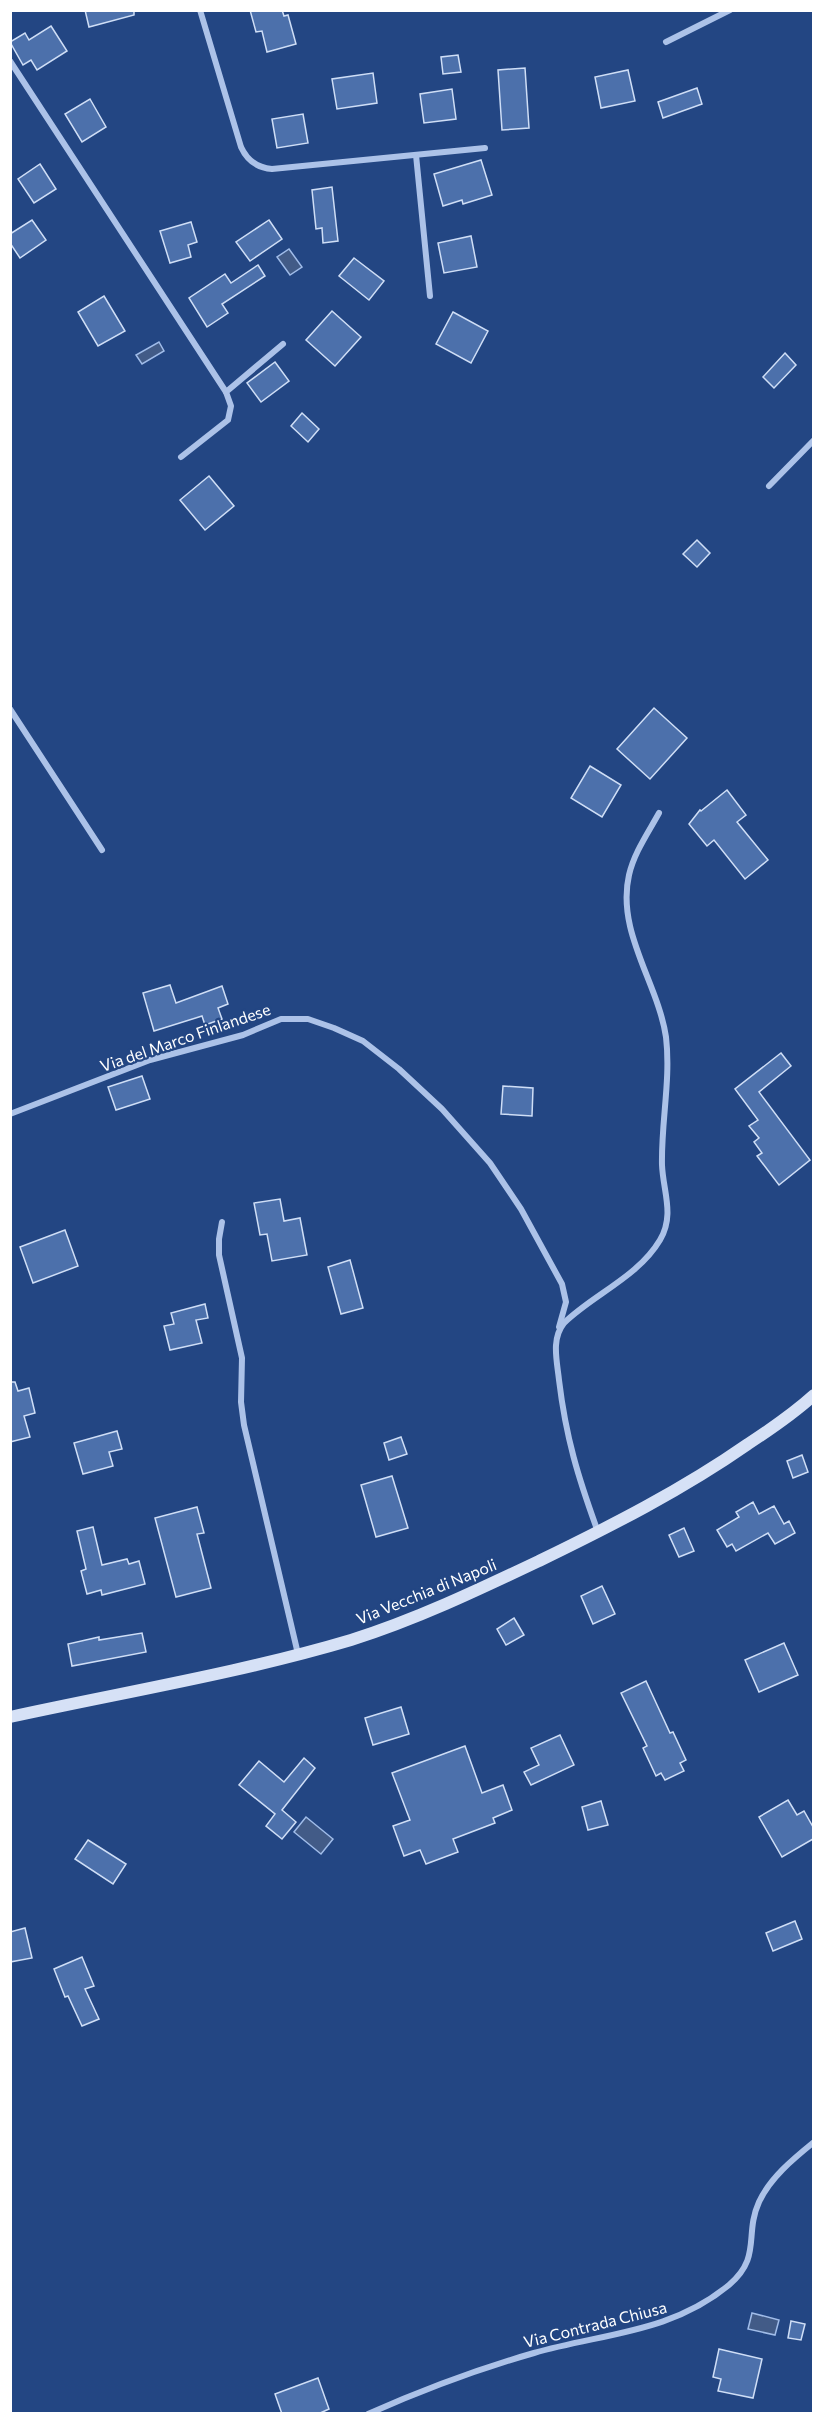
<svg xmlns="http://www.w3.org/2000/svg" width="824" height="2424" font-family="Commissioner,sans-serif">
	<rect width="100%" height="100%" fill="#234683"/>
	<g fill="#425b87" stroke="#a0bce9" stroke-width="1.5">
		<polygon points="289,249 302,267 290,275 277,257"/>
		<polygon points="159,342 164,351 142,364 136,355"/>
		<polygon points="306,1817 333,1839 321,1854 294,1832"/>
		<polygon points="752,2313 779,2320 775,2335 748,2329"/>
	</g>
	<g fill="#4c70ab" stroke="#cfdef6" stroke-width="1.5">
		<polygon points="85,10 134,10 134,15 89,27"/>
		<polygon points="250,10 282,10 284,16 288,15 296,44 267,52 262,31 256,32"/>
		<polygon points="51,26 67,51 37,70 31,60 23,65 10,42 25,33 29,40"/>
		<polygon points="458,55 461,72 443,74 441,57"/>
		<polygon points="525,68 529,128 502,130 498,70"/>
		<polygon points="628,70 635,101 601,108 595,77"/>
		<polygon points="373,73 377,103 337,109 332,79"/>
		<polygon points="697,88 702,104 663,118 658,102"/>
		<polygon points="452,89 456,119 424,123 420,94"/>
		<polygon points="90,99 106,127 82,142 65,114"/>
		<polygon points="303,114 308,143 277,148 272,119"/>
		<polygon points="481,160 492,195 463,204 462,200 443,206 434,174"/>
		<polygon points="40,164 56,189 34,203 18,179"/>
		<polygon points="332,187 338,241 323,243 322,228 316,229 312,190"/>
		<polygon points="32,220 46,240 20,258 10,243 10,234"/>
		<polygon points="269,220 282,239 250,261 236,242"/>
		<polygon points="191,222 197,242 188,245 191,257 170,263 160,231"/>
		<polygon points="471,236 477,267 444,273 438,243"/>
		<polygon points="354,258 384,281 369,300 339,276"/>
		<polygon points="258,265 265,276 222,304 228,313 207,327 189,298 225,274 231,283"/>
		<polygon points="104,296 125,331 98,346 78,312"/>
		<polygon points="332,311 361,337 335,366 306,340"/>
		<polygon points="453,312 488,331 471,363 436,344"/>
		<polygon points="785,353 796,365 774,388 763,377"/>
		<polygon points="275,362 289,381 261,402 247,383"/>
		<polygon points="302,413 319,429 308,442 291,426"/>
		<polygon points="209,476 234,506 205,530 180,500"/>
		<polygon points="697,540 710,553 697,567 683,554"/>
		<polygon points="654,708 687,738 650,779 617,749"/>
		<polygon points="590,766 621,785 602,817 571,798"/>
		<polygon points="727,790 746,815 737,822 768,860 745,879 714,840 707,846 689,824 700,810 701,811"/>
		<polygon points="170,985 176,1003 222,986 228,1004 218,1008 222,1019 205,1025 202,1016 154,1031 143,993"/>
		<polygon points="781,1053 791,1066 759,1092 810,1160 779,1185 757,1156 762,1153 754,1142 759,1138 749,1126 758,1120 735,1089"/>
		<polygon points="142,1076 150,1099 116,1110 108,1087"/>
		<polygon points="503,1086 533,1088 532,1116 501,1114"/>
		<polygon points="280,1199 284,1221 300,1218 307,1255 272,1261 267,1234 260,1235 254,1203"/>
		<polygon points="65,1230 78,1266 33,1283 20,1247"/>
		<polygon points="350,1260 363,1308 341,1314 328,1267"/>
		<polygon points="205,1304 208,1318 196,1320 202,1343 170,1350 164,1326 174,1324 171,1313"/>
		<polygon points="10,1382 15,1382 18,1391 29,1388 35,1413 24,1416 30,1437 10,1442"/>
		<polygon points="117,1431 122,1449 109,1452 113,1466 83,1474 74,1443"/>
		<polygon points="401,1437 407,1454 389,1460 384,1443"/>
		<polygon points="802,1455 808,1472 793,1478 787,1461"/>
		<polygon points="392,1476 408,1528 376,1537 361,1485"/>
		<polygon points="753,1502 759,1514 774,1506 784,1524 789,1521 795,1533 775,1544 768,1533 736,1551 732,1544 727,1547 717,1530 739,1517 736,1512"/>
		<polygon points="197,1507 204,1533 197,1534 211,1588 176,1597 155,1518"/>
		<polygon points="93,1527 102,1565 127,1559 129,1564 139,1561 145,1584 102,1595 101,1590 87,1594 81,1571 86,1569 77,1531"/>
		<polygon points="684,1528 694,1551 679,1557 669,1535"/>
		<polygon points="602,1586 615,1614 593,1624 581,1596"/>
		<polygon points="514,1618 524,1635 506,1645 497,1629"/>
		<polygon points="142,1633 146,1652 72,1666 68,1644 99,1637 99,1640"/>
		<polygon points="784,1643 798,1675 759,1692 745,1660"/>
		<polygon points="646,1681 670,1733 673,1732 686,1760 680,1763 684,1771 665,1780 661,1773 656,1776 643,1748 647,1746 621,1693"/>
		<polygon points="401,1707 409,1734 373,1745 365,1718"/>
		<polygon points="560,1735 574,1765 531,1785 524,1772 539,1765 531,1748"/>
		<polygon points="465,1746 482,1793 503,1785 512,1810 493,1818 495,1823 453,1839 458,1852 426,1864 420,1850 404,1856 393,1826 410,1820 392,1773"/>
		<polygon points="304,1758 315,1768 282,1810 296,1822 282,1839 266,1826 275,1814 239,1785 259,1761 284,1782"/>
		<polygon points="788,1800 797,1815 804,1811 813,1827 813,1839 782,1857 759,1817"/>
		<polygon points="601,1801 608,1825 588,1830 582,1807"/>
		<polygon points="88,1840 126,1864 113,1884 75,1859"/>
		<polygon points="795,1921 802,1939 773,1951 766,1933"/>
		<polygon points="25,1928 32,1958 10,1962 10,1932"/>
		<polygon points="82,1957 94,1986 85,1989 99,2019 82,2026 68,1996 65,1997 54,1969"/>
		<polygon points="791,2321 805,2324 801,2340 788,2338"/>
		<polygon points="719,2349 762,2359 753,2398 718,2391 721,2379 713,2377"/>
		<polygon points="318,2378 329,2409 318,2414 282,2414 275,2394"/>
	</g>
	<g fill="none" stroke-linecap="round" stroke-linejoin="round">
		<g stroke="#acc2e8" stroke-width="6">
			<path d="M200,10L241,147C247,160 257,168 272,169L485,148"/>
			<polyline points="666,42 730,10"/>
			<polyline points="10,61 226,392"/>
			<polyline points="416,155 430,296"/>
			<polyline points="181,457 228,420 231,406 226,392 283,344"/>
			<polyline points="769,486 814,440"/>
			<polyline points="10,709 102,850"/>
			<polyline points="10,1114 150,1060 243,1035 281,1019 308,1019 334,1028 363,1041 399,1069 442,1109 490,1163 521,1209 562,1284 566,1302 559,1327"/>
			<polyline points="222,1222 219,1239 219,1255 242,1358 241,1402 244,1425 298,1654"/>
			<path d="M598,1532C578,1477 566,1438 559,1380C557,1361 551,1339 564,1323C594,1294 638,1277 660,1240C675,1215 663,1191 662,1165C661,1122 671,1080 666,1037C658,983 616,932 629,875C634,853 648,833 659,813"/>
			<path d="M368,2414C422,2390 478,2369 534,2353C604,2333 671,2333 729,2285C762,2257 744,2235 759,2202C770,2178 793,2159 814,2142"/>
		</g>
		<path stroke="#d6e1f6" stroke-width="12" d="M10,1717C124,1692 240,1673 351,1640C415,1620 478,1590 539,1561C611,1526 682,1490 748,1444C771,1429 793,1414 814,1395"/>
	</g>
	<g text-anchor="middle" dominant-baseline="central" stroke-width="4.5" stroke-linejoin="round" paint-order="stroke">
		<g font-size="16" fill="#fff" stroke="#234683">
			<text transform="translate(185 1037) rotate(-19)">Via del Marco Finlandese</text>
			<text transform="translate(426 1591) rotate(-22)">Via Vecchia di Napoli</text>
			<text transform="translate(595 2324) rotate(-14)">Via Contrada Chiusa</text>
		</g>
	</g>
	<rect width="824" height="2424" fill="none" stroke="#ffffff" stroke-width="24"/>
</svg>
